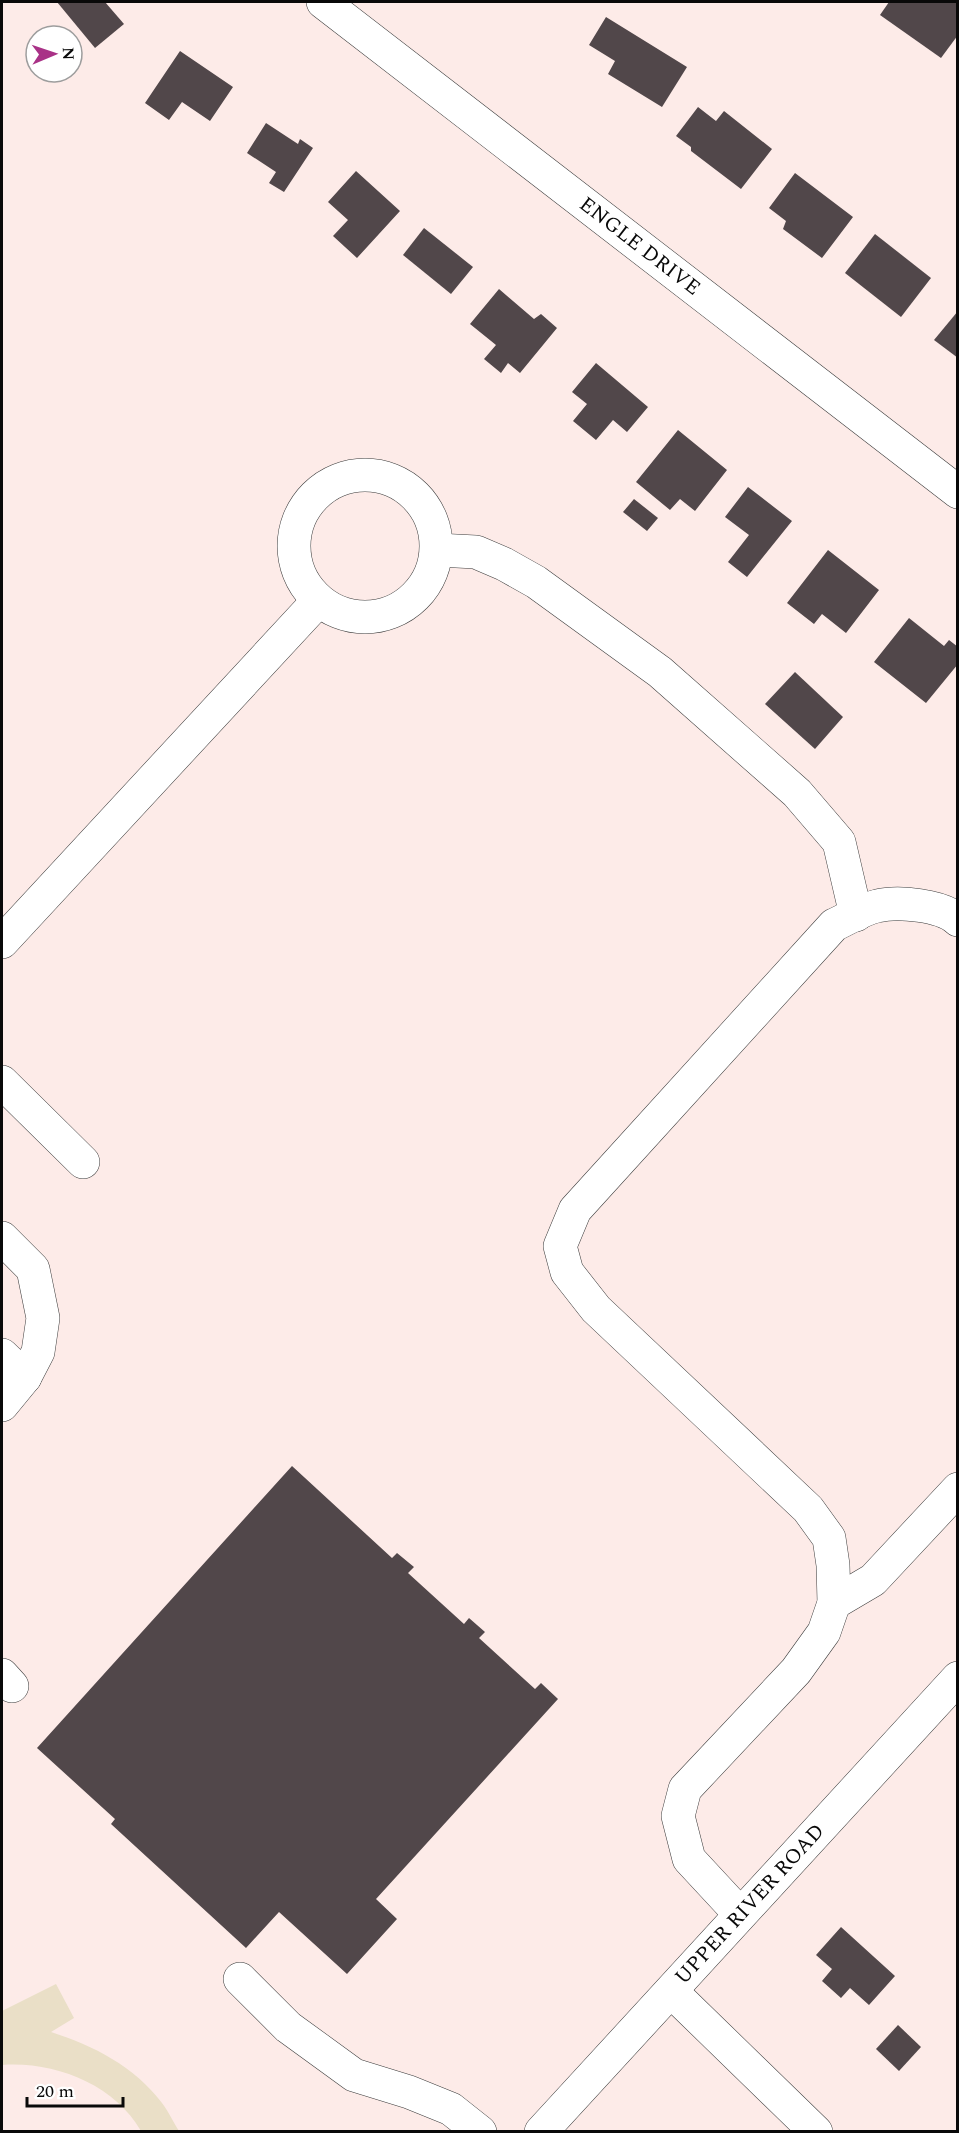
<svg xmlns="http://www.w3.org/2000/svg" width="959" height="2133" font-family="Spectral,serif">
	<rect width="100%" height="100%" fill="#fdebe8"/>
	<path fill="#eadfc7" d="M56,1984L74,2018L51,2032C94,2046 134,2066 162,2103C169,2112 173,2122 179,2131H141C114,2084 54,2061 2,2065V2011Z"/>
	<g fill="#51474a">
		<polygon points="57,2 105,2 124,24 95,48"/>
		<polygon points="889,2 958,2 958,35 941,58 880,15"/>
		<polygon points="606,17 687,67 662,107 608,74 615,61 589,45"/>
		<polygon points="180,51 233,87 210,121 182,102 169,120 145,103"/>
		<polygon points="698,107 716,121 724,111 772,149 741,189 691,151 691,147 676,136"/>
		<polygon points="266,123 298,144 300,139 313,148 284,192 269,183 276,172 247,153"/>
		<polygon points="356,171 400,211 357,258 333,236 348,220 328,202"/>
		<polygon points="795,173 853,217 822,258 783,229 786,221 769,208"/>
		<polygon points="424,228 473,267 451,294 403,255"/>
		<polygon points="875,234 931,278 901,317 845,273"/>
		<polygon points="499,289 534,319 541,314 557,328 520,373 508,363 501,373 484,359 496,345 470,324"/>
		<polygon points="958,311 958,358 934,340"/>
		<polygon points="596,363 648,407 627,432 613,420 596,440 573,421 587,404 572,392"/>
		<polygon points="678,430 727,470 695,511 680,499 670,510 636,482"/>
		<polygon points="748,487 792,521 747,577 728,562 749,535 725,517"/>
		<polygon points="634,499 658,518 647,531 623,512"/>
		<polygon points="828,550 879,590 846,633 822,614 814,624 787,603"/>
		<polygon points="909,618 944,646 949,640 958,647 958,664 926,703 874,662"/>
		<polygon points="795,672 843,717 815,749 765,704"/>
		<polygon points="292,1466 392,1558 397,1553 414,1567 408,1573 464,1624 469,1618 485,1632 479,1638 535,1689 541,1683 558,1699 376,1899 397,1919 347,1974 279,1912 246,1948 111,1824 115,1819 37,1748"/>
		<polygon points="841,1927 895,1976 869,2005 850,1988 841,1998 822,1981 832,1969 816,1955"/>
		<polygon points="898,2025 921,2047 899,2071 876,2049"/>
	</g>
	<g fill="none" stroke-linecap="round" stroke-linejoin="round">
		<g stroke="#3c3c3c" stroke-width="34">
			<g id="minor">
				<path id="s1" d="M323,2L958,492"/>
				<circle cx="365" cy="546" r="71"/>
				<polyline points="437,550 476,552 504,564 536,582 660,672 797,793 839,842 856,915"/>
				<polyline points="2,942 318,601"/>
				<polyline points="2,1082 83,1162"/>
				<polyline points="2,1238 33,1269 43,1318 38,1352 25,1377 2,1405"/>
				<polyline points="2,1355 25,1377"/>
				<polyline points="834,1603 873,1580 958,1489"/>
				<polyline points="2,1675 12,1686"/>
				<path d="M740,1914L689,1859L678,1816L685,1789L796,1671L824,1632L834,1603L833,1565L829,1538L808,1509L596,1309L567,1272L560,1246L575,1210L834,925C847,919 863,909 877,906C898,901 942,905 958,920"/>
				<polyline points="240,1979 288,2027 354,2075 409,2092 451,2109 480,2132"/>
				<polyline points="671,1991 816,2132"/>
				<path id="s2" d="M541,2132L958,1678"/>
			</g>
		</g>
		<use href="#minor" stroke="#fff" stroke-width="33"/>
	</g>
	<g text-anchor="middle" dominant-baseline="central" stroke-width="6" stroke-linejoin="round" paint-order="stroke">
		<g font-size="21" fill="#090909" stroke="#fff">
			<text stroke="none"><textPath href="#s1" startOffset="400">ENGLE DRIVE</textPath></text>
			<text stroke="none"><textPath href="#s2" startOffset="309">UPPER RIVER ROAD</textPath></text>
		</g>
	</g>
	<rect width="959" height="2133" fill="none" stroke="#090909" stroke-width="6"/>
	<g transform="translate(54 54) rotate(88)"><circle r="28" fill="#ffffff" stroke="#9d9d9d" stroke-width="1.5"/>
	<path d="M0-4.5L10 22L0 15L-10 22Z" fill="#a93287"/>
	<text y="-9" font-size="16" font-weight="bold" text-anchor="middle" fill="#090909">N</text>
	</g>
	<path d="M27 2097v9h96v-9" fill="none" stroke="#090909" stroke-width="3"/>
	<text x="36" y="2097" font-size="18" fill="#090909" stroke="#ffffff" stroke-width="4.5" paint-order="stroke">20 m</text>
</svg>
